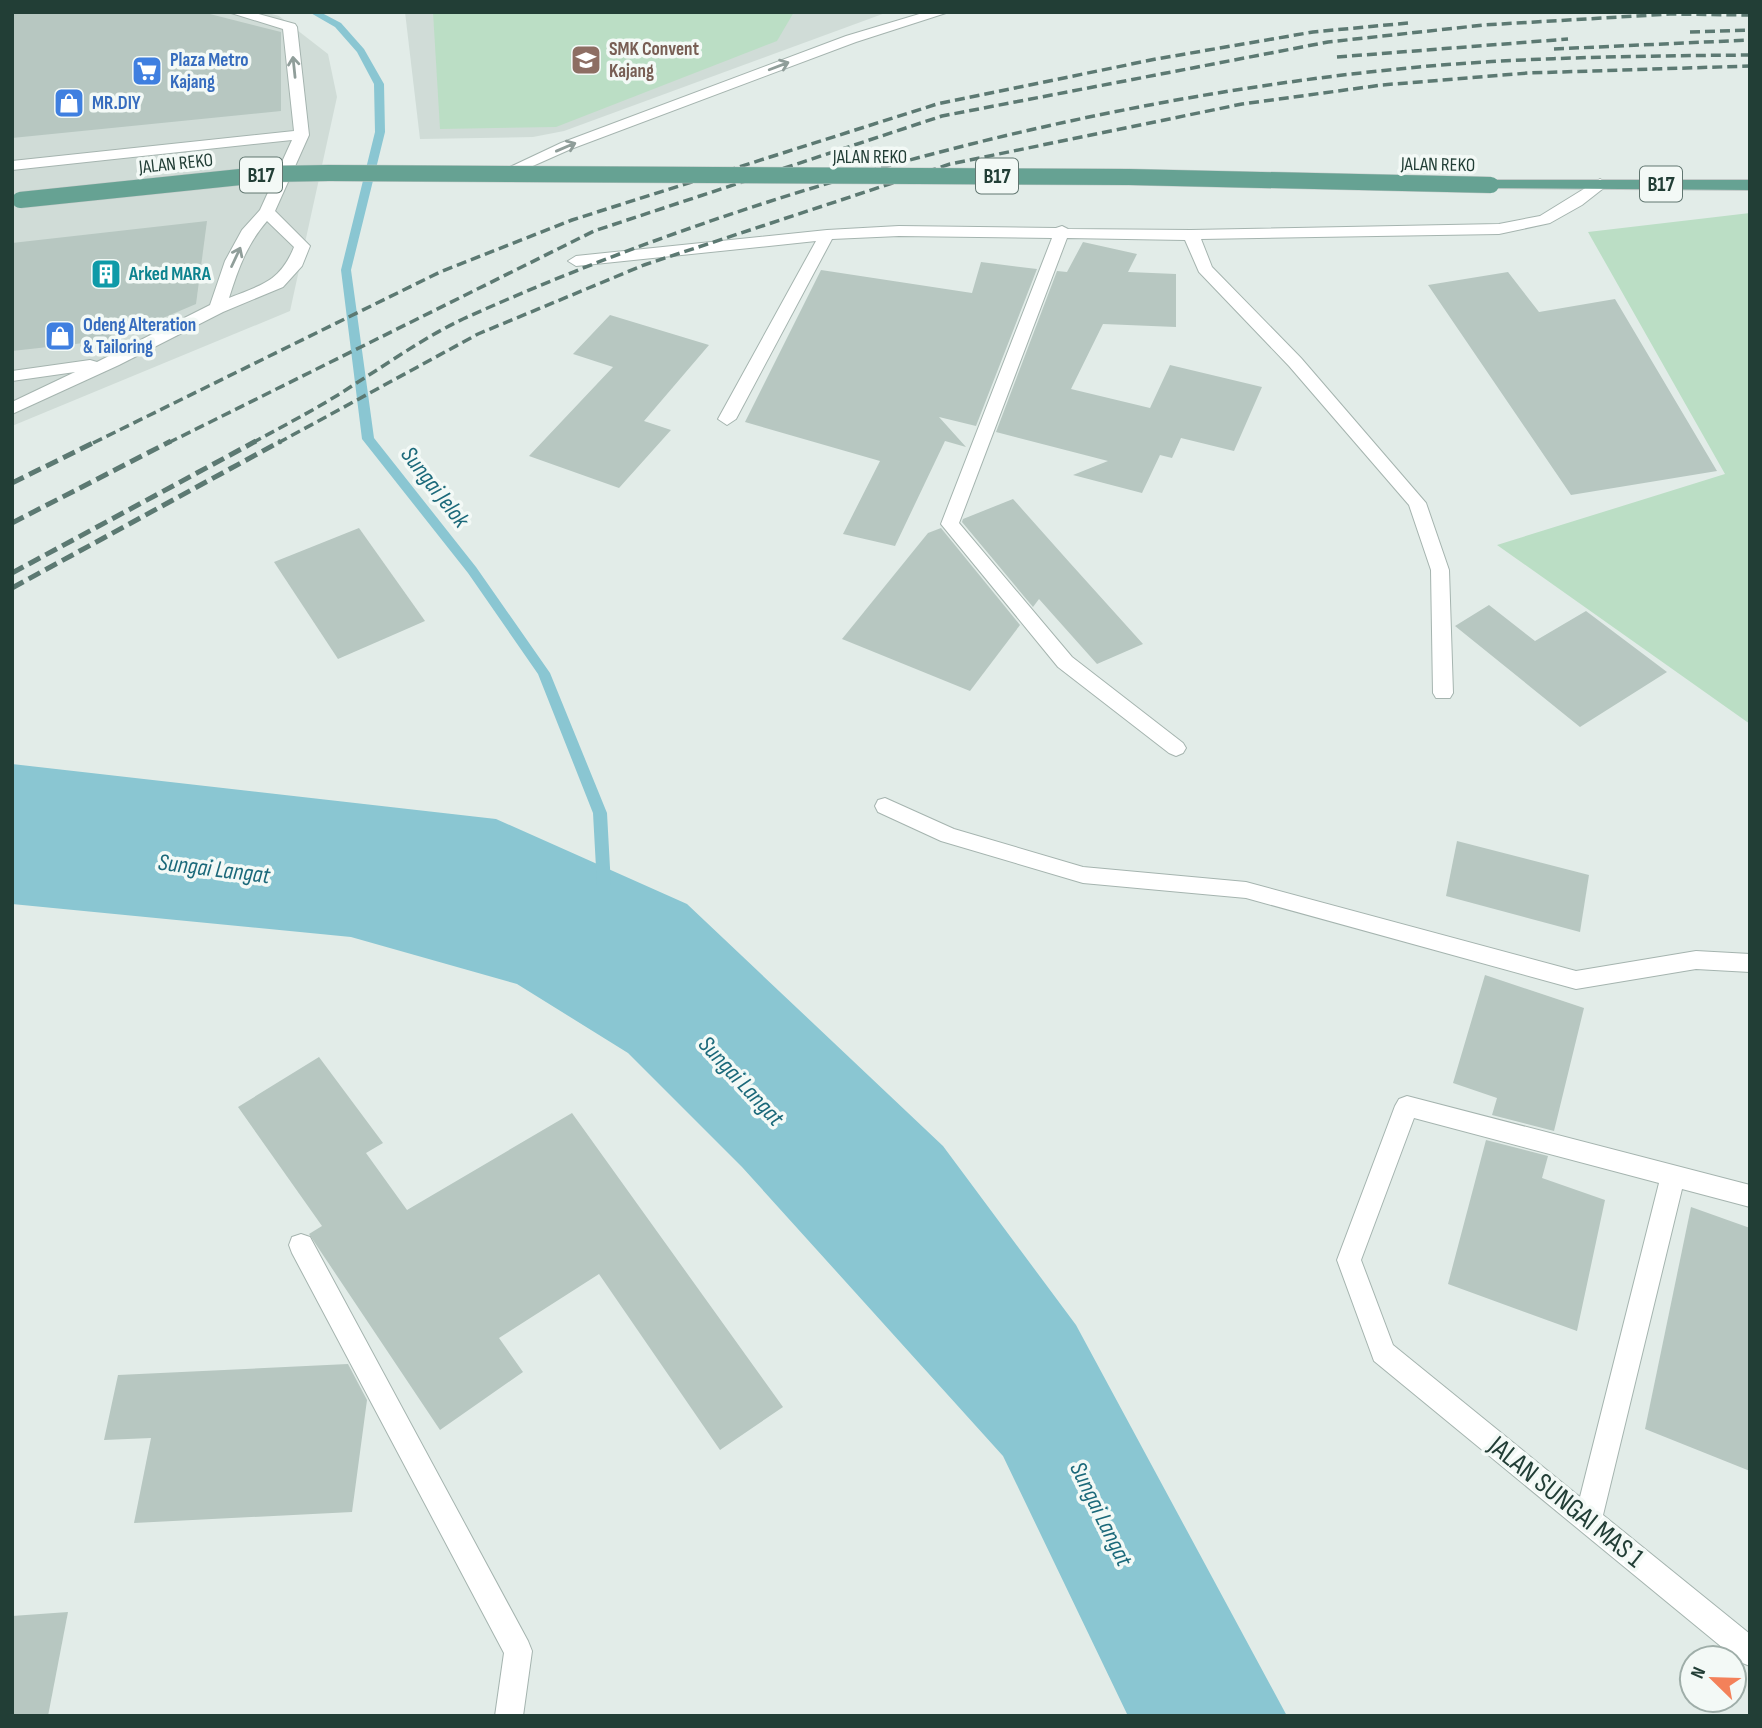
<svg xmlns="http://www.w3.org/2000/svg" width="1762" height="1728" font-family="'Sofia Sans Condensed',sans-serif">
	<rect width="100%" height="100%" fill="#e2ece8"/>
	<g fill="#d0dcd7">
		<polygon points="12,12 264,12 279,16 328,54 337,97 290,311 12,426"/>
		<polygon points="405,12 888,12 564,131 533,137 420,139"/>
	</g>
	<g fill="#bbdec5">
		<polygon points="433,12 794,12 777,41 556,127 440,129"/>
		<polygon points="1750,213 1750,724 1497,545 1725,474 1588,232"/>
	</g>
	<polygon fill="#8ac6d2" points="12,764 496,819 687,904 943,1146 1076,1325 1287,1716 1128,1716 1003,1456 742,1167 628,1053 517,984 351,937 12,904"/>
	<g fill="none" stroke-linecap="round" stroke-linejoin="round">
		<polygon fill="#8ac6d2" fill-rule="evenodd" points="309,12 320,12 341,23 364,49 384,84 385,132 351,270 374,438 476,567 550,673 607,813 611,886 609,890 599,890 597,886 593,813 538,674 468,573 362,439 341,270 375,132 374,84 357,52 335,27"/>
	</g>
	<g fill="#b7c7c1">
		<polygon points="12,12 202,12 281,32 281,111 12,138"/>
		<polygon points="207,221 196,304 111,340 12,351 12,243"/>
		<polygon points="1083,242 1137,254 1128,272 1176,274 1176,327 1103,324 1071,389 1150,408 1170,365 1262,387 1234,451 1181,438 1172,458 1160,455 1142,493 1073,475 1108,461 996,432 1057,271 1067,272"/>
		<polygon points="981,262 1037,269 976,426 939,417 966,447 945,441 895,546 843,534 880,461 745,422 821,270 972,293"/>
		<polygon points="1508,272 1539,312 1615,299 1717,471 1571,495 1428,285"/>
		<polygon points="610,315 709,345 644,421 671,430 619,488 529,456 613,367 573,354"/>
		<polygon points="1013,499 1070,563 1143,644 1097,664 1039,599 1033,607 962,522 963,519"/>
		<polygon points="359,528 425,621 338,659 274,562"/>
		<polygon points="941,528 1020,625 970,691 842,639 928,533"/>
		<polygon points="1489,605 1535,641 1586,611 1667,672 1580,727 1455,626"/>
		<polygon points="1457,841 1589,875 1580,932 1446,896"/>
		<polygon points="1485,975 1584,1008 1554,1131 1492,1115 1497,1098 1453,1083"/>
		<polygon points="319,1057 383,1143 366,1153 407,1210 572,1113 783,1407 720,1450 599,1274 499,1338 523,1372 440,1430 309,1234 322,1226 238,1107"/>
		<polygon points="1486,1140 1548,1156 1542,1178 1605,1200 1577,1331 1448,1284"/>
		<polygon points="1691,1207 1750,1228 1750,1471 1645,1429"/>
		<polygon points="348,1364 367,1400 352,1512 134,1523 151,1438 104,1440 118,1375"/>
		<polygon points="68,1612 48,1716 12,1716 12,1616"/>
	</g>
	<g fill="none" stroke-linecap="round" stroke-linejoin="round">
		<g stroke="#a5b4af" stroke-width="2">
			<g id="minor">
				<path d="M228,12H251L295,24L297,27L309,135L275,211L310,246L302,266L283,287L223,312L119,365L12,414V402L75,372L12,381V371L90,360L97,362L210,305L225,261L242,230L260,210L292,140L12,170V161L294,131L283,29ZM267,221L294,247C280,282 261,285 229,298C238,269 247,244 267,221Z"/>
				<polygon points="926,12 949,12 856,42 571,149 508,177 498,177 495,174 561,143 846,36"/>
				<polygon points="1600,179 1608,184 1605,187 1582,205 1550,223 1499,234 1201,239 1212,267 1301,358 1426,503 1449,570 1453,693 1450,698 1436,698 1433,693 1431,570 1409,505 1289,366 1199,272 1185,240 1067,238 959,523 1072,657 1183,743 1186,748 1183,753 1176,756 1169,753 1058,667 941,524 1052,238 899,236 832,239 736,419 727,425 718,419 816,241 576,266 568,261 576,256 827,230 899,226 1056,228 1062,226 1068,229 1191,230 1499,224 1540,216"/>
				<polygon points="885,798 954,829 1083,867 1246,882 1576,971 1696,951 1750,954 1750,972 1696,969 1576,989 1246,898 1083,883 941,841 878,812 875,806 878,800"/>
				<path d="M1407,1096L1750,1185V1207L1682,1189L1603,1515L1750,1634V1666L1740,1662L1374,1361L1337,1260L1395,1106L1399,1099ZM1414,1118L1659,1183L1580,1497L1393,1345L1361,1260Z"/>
				<polygon points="301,1234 310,1237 528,1641 532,1651 523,1716 495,1716 504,1653 292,1253 289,1245 292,1237"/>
			</g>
		</g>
		<g stroke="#c1c9c7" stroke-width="2">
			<polygon id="major" points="1491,180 1750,180 1750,190 1486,188 1483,185 1486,182"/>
		</g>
		<use href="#minor" fill="#fff" fill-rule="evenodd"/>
		<use href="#major" fill="#66a293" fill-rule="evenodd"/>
		<g stroke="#5c7972" stroke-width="3.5" stroke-dasharray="10 5" stroke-linecap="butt">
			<polyline points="1690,32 1750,30"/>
			<polyline points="1554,49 1750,40"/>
			<polyline points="1337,57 1568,39"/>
			<polyline points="93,443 440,272 572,220 937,104 1156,59 1313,32 1408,23"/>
			<polyline points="168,443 594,231 942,116 1328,42 1484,25 1670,14 1750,15"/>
			<path d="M252,443C287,424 322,406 355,384C390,362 425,337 463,319C754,187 1101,96 1419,67C1529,57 1640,56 1750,55"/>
			<polyline points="278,443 478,334 644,265 950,164 1242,104 1382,85 1528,73 1750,66"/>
		</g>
		<g stroke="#5c7972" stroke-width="5" stroke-dasharray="13 6" stroke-linecap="butt">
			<polyline points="12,483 97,441"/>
			<polyline points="12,523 171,441"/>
			<polyline points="12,573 256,441"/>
			<polyline points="12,588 281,441"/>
		</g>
		<g stroke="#c1c9c7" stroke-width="17" stroke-linecap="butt">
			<polyline id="major-bridge" points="20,200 269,174 329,173 1129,177 1491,185"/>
		</g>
		<use href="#major-bridge" stroke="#66a293" stroke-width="16"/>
	</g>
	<defs><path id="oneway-shaft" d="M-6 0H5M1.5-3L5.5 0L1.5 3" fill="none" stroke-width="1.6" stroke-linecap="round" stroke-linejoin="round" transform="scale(1.75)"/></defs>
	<g stroke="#909e9a">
		<use href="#oneway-shaft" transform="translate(779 66) rotate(-21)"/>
		<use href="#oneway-shaft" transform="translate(294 67) rotate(-96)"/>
		<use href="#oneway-shaft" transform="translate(566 147) rotate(-23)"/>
		<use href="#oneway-shaft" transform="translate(236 257) rotate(-65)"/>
	</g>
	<defs>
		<g id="school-square" transform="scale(1.575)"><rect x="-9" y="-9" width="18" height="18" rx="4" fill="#8d6e63" stroke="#f3f9f6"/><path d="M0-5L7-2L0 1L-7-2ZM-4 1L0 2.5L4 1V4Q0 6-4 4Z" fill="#fff"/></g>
		<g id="supermarket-square" transform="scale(1.575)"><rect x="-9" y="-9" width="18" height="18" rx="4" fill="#3f7fe0" stroke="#f3f9f6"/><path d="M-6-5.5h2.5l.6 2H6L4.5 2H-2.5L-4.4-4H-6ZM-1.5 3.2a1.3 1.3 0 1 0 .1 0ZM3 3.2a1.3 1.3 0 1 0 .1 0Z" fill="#fff"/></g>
		<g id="shop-square" transform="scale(1.575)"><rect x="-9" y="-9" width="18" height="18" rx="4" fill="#3f7fe0" stroke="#f3f9f6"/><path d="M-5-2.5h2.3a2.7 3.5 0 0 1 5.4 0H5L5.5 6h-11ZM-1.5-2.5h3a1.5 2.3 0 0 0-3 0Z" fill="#fff"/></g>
		<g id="building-square" transform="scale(1.575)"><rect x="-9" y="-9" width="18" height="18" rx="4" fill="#0f9aa8" stroke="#f3f9f6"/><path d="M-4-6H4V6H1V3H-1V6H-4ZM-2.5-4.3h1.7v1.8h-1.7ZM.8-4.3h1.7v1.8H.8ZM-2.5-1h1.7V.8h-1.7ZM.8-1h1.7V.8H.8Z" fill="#fff"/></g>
	</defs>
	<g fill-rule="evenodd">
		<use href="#school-square" x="586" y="60"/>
		<use href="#supermarket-square" x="147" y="71"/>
		<use href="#shop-square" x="69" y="103"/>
		<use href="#building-square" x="106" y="274"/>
		<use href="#shop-square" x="60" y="336"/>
	</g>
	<g text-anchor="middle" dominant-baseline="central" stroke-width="7" stroke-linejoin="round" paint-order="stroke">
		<g font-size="19" font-weight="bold" fill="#785e54" stroke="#f3f9f6" text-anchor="start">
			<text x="609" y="49">SMK Convent<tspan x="609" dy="22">Kajang</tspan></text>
		</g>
		<g font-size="19" font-weight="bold" fill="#366cbe" stroke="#f3f9f6" text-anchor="start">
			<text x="170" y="60">Plaza Metro<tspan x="170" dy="22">Kajang</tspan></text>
			<text x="92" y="103">MR.DIY</text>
			<text x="83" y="325">Odeng Alteration<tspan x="83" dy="22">&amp; Tailoring</tspan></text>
		</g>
		<g font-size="19" fill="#223e36" stroke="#f3f9f6">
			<text x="870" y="157">JALAN REKO</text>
			<text transform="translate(176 164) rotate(-6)">JALAN REKO</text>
			<text transform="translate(1438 165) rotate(1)">JALAN REKO</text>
		</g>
		<g font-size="19" font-weight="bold" fill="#0d838f" stroke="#f3f9f6" text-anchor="start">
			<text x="129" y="274">Arked MARA</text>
		</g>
		<g fill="#f3f9f6" stroke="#617670" stroke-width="2">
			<rect x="240" y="157.5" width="42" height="35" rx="5"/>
			<rect x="976" y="158.5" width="42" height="35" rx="5"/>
			<rect x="1640" y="166.5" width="42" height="35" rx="5"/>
		</g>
		<g font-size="21" font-weight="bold" fill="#223e36">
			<text x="261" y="175">B17</text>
			<text x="997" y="176">B17</text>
			<text x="1661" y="184">B17</text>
		</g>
		<g font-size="24" font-style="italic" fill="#1b697a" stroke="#f3f9f6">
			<text transform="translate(435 487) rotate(52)">Sungai Jelok</text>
			<text transform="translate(214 869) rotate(7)">Sungai Langat</text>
			<text transform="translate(741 1081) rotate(47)">Sungai Langat</text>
			<text transform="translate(1101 1514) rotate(64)">Sungai Langat</text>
		</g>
		<g font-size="28" fill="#223e36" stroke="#f3f9f6">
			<text transform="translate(1566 1502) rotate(39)">JALAN SUNGAI MAS 1</text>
		</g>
	</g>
	<rect width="1762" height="1728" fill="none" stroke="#223e36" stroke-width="28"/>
	<g transform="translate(1713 1679) rotate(293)"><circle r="33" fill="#f3f9f6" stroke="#9faea9" stroke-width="2"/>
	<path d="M0-5L12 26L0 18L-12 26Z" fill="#f3815a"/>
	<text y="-10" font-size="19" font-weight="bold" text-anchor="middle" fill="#223e36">N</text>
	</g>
</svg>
